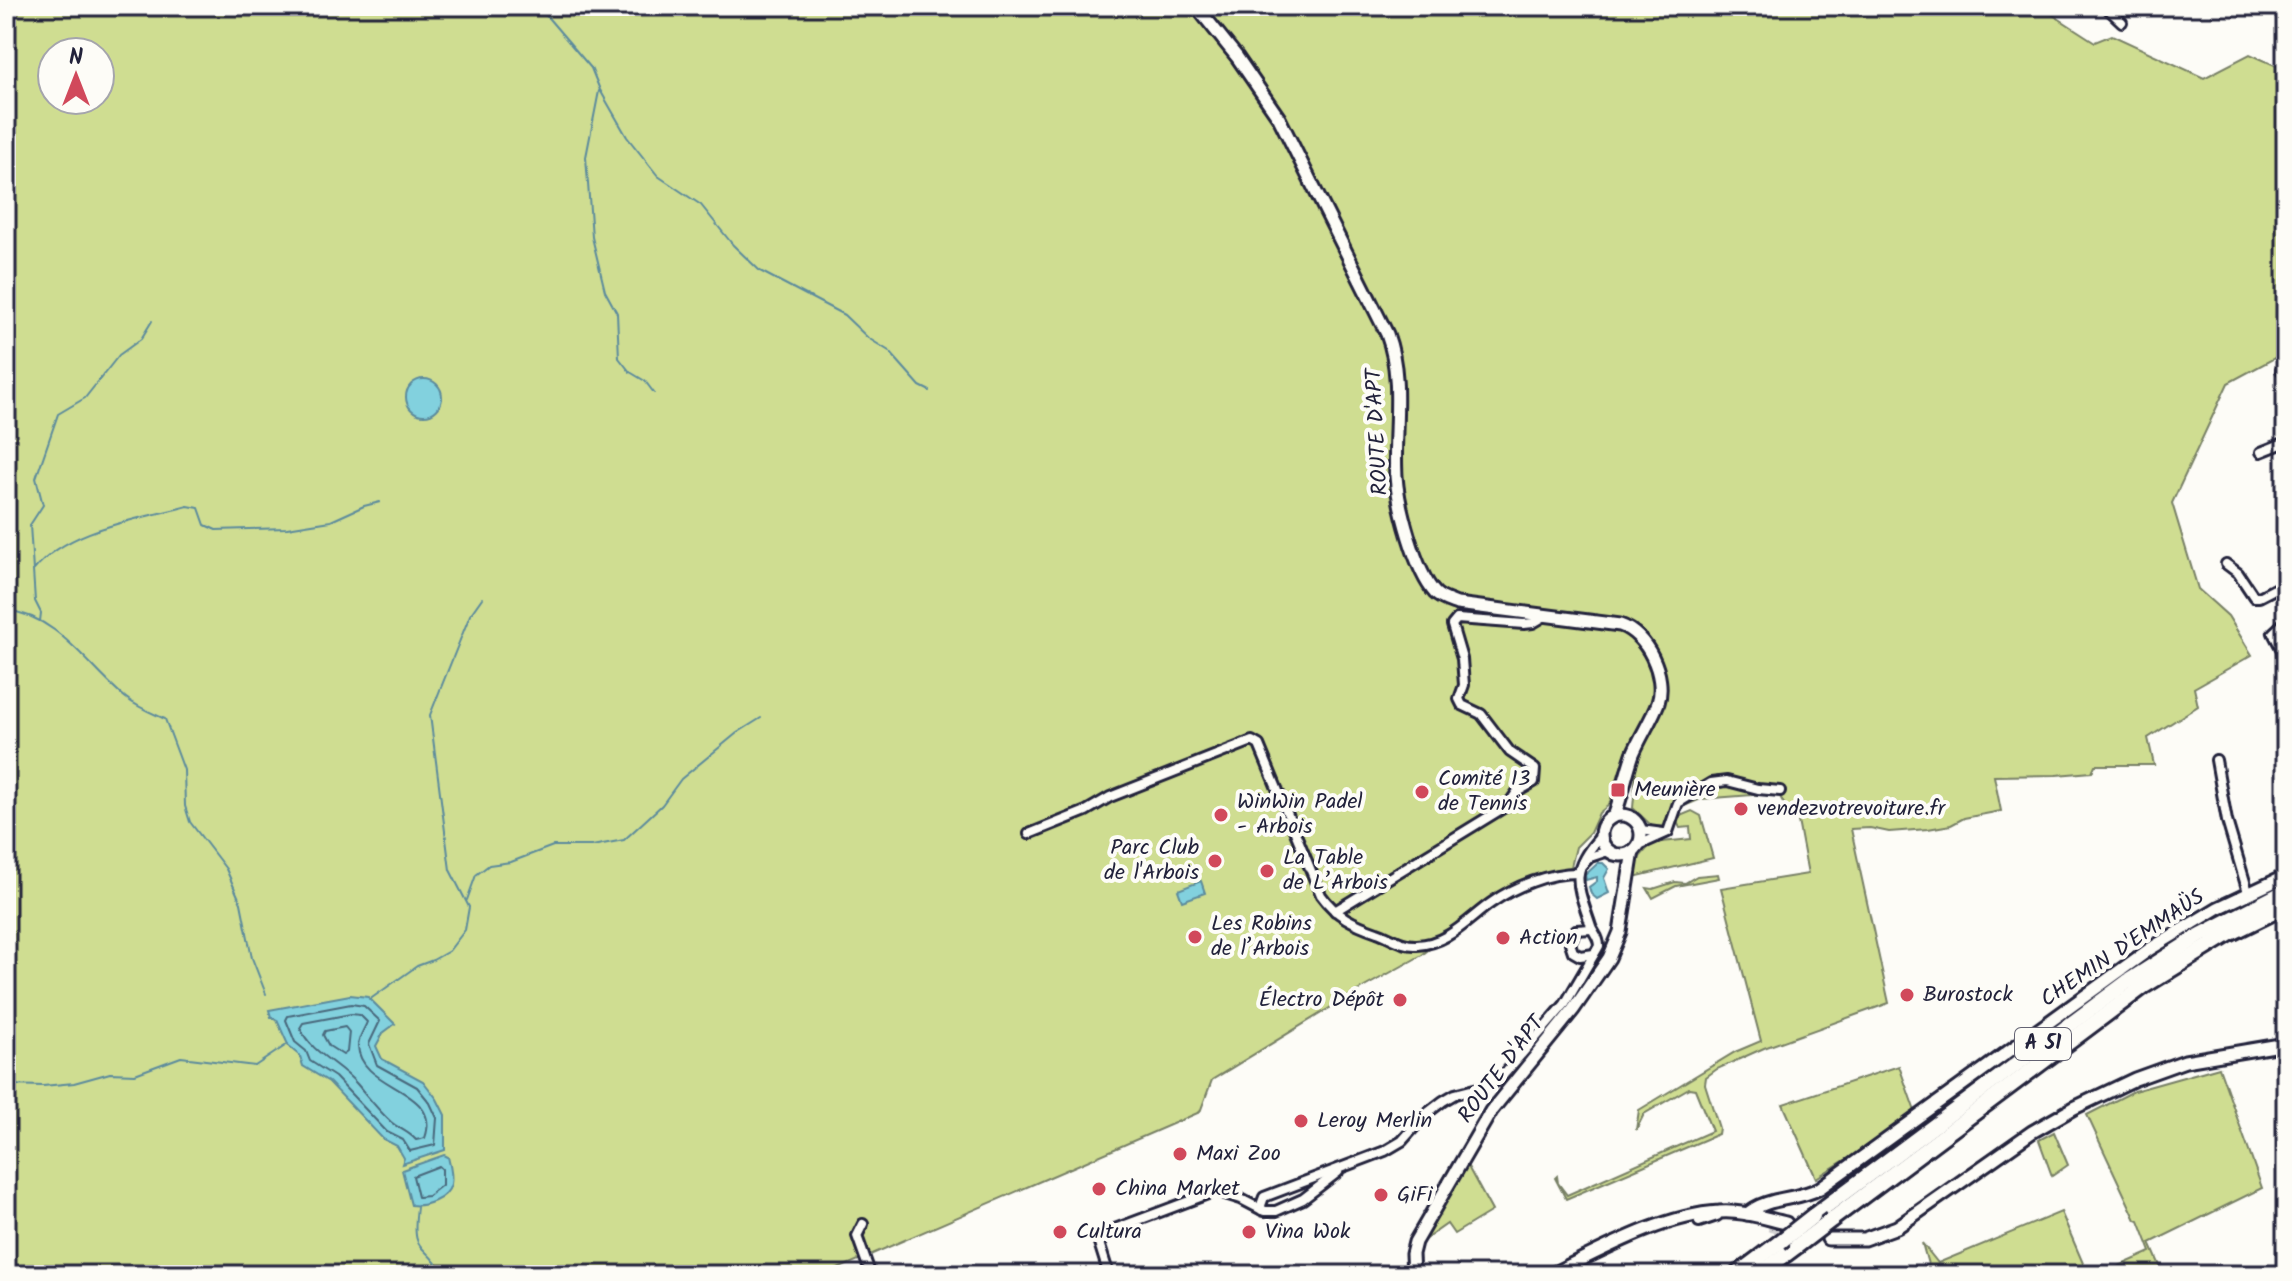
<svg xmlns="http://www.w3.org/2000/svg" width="2292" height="1281" font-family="Kalam,sans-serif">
	<rect width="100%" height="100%" fill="#fdfcf7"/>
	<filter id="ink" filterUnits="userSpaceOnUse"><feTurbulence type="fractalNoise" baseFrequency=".0125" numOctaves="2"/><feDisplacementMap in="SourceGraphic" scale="16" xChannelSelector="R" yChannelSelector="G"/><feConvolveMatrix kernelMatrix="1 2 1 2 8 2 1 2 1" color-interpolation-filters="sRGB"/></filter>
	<g filter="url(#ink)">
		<g fill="#cfdd91" stroke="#788066" stroke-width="2" fill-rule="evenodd">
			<path d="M6,6H2039L2095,42L2112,35L2204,78L2250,54L2286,70V352L2228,383L2172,503L2198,589L2228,616L2252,655L2194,688L2198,706L2148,738L2154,765H2095L2092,772L2056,775L1994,776L2001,811L1964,818L1951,825L1928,829L1889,832L1870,828L1851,829L1889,1003L1764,1048L1717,1069L1706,1077L1705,1084L1719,1128L1718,1134L1566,1199L1555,1178L1557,1176L1558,1183L1567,1195L1712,1131L1695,1089L1689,1088L1644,1114L1636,1130L1639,1110L1735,1052L1761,1041L1721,888L1808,874L1798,821L1789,813L1778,793L1701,799L1672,811L1666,826L1653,827L1633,808L1636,773L1620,770L1609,805L1599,813L1590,833L1576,847L1571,867L1531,878L1472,915L1422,955L1359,990L1212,1080L1200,1112L824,1275H6ZM52,52H100V100H52Z"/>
			<polygon points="1692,811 1701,816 1713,858 1634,877 1638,859 1652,843 1691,839 1690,827 1680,828 1677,822 1680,816"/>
			<polygon points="1718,874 1719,878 1676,886 1653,898 1647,888 1653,889 1675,882 1685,883 1697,876"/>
			<polygon points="1899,1066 1917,1117 1857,1159 1845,1160 1816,1178 1783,1104"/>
			<polygon points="2219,1067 2262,1188 2150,1243 2164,1275 2099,1275 2151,1252 2139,1221 2136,1220 2087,1115 2134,1091"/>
			<polygon points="2054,1132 2068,1165 2052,1176 2039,1140"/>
			<polygon points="1467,1165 1492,1211 1454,1234 1447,1224 1420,1243"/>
			<polygon points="2061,1212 2088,1275 1931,1275 1922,1243 1938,1263"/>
		</g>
		<g fill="#82d1de" stroke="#5c8b9d" stroke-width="2">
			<circle cx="424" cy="397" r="18"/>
			<polygon points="1598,863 1603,863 1609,869 1604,878 1609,893 1597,899 1591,894 1589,887 1597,881 1597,877 1586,880 1585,875"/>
			<polygon points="1201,881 1205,893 1182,901 1178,890"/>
			<polygon points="350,995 368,997 395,1024 383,1033 376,1046 382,1059 423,1081 437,1099 445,1115 445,1150 402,1164 404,1158 397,1146 383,1139 329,1082 303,1066 300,1056 289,1047 277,1020 271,1017 269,1010"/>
			<path d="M444,1155L448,1157C450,1165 453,1176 451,1184C447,1200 424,1207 411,1205L402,1170Z"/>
		</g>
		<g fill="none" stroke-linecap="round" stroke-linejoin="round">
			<g stroke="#48687c" stroke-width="2">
				<polygon points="351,1004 364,1006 380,1021 369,1044 377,1065 417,1087 430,1103 437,1118 435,1145 410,1151 403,1140 387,1132 335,1077 310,1061 306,1051 295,1042 286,1020 288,1016"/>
				<path d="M351,1014L360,1015L367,1022C364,1030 358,1038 358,1046C360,1090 443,1088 425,1138L416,1140C408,1131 399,1129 391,1122C378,1110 368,1097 357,1084C339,1063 312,1054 300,1028L303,1023Z"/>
				<polygon points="345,1027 349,1032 347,1052 343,1055 329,1046 323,1035 325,1031"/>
				<polygon points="439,1166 442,1169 442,1185 428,1196 418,1197 413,1176"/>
			</g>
			<g stroke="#5c8b9d" stroke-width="2">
				<polyline points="538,6 591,68 600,90 627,137 658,176 701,205 733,245 760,271 844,315 868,338 889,351 920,386 930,391"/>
				<polyline points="599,91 586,157 592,237 605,291 617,313 619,358 630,372 645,381 654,393"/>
				<path d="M34,570C69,528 136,520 188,506L199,508L205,525L216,530L287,528L331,521L364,506L380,502"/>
				<path d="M6,610C59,616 88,667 126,698C137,707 152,713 165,719L184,770L185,806L190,822L226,869L241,903L252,958L266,994"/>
				<polyline points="40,621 41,613 35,601 30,525 43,505 36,478 58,414 85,398 119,355 141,339 152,321"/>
				<polyline points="467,900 476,875 489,865 511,862 553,846 592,846 624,840 662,805 681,779 737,733 761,718"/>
				<polyline points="369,1000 417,966 433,960 449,951 465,930 469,907 450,870 430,715 470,615 482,598"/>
				<polyline points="6,1085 43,1086 74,1083 110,1073 135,1074 181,1057 255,1066 288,1044"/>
				<path d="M417,1207C411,1257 423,1239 444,1275"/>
			</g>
			<polyline stroke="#d1d0d1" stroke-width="11" stroke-dasharray="11 5.5" stroke-linecap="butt" points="1769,1226 1799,1233"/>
			<g stroke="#22223b" stroke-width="14">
				<g id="street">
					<polyline points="2105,6 2122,22"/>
					<polyline points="2281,370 2286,367"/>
					<polyline points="2261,452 2286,442"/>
					<polyline points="2226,564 2238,573 2254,597 2259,597 2286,583"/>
					<polyline points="2286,621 2273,633 2282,650 2286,678"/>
					<polyline points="2216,760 2227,821 2248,892"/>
					<polyline points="1641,830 1663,833"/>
					<path d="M1029,834L1086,811L1110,797L1252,741L1259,745L1321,895C1336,916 1354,924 1377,932C1390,936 1402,946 1417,945C1448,944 1468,919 1491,903C1515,886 1548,873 1578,873"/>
					<polyline points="1639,845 1668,832 1678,803 1711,783 1727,781 1758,789 1780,791"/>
					<polyline points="1582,865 1590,857 1608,851"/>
					<polyline points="1335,911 1508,805 1517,792 1534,782 1535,769 1510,752 1481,714 1462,705 1459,699 1464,685 1462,659 1452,625 1457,619 1524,624 1533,623 1545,616"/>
					<polyline points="1591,929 1576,930 1570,943 1573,952 1580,956 1594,954"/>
					<path d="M1262,1210L1261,1205L1264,1197L1385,1151L1402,1141L1426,1114L1443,1101L1455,1094L1486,1086L1501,1078L1565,1004L1599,946C1599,935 1592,933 1590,923C1576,882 1570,871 1600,837"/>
					<polyline points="1699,1222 1717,1216"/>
					<polyline points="863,1224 857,1236 871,1275"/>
					<polyline points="1109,1275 1099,1243 1104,1233 1216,1191 1241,1199 1264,1211 1276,1211 1303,1199 1338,1172"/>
				</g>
			</g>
			<g stroke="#22223b" stroke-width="17">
				<g id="secondary">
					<path d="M1196,6L1237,57L1279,118L1387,334C1404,380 1393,428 1396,476C1398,505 1415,571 1435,593C1441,599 1449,601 1457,604L1620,625C1647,634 1667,676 1658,703C1651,721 1640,737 1633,754C1626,774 1622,795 1615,814"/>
					<circle cx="1621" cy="835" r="20"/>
					<path d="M1747,1214C1768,1196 1797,1201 1820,1188L2150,949L2218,908L2286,876"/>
					<polyline points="1828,1239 1864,1239 1897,1227 2032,1132 2074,1108 2135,1079 2185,1061 2286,1044"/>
					<polyline points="1413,1275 1412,1254 1415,1242 1491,1111 1573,1010 1609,958 1620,932 1633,851"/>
					<path d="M1550,1275C1600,1251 1663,1215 1719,1212C1741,1210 1764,1218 1786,1223"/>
				</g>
			</g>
			<g stroke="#22223b" stroke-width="20">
				<g id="highway">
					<polyline points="1813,1216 2127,982 2201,935 2286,891"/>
					<polyline points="1831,1220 2144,986 2229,934 2286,906"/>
					<polyline points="1736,1275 1780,1242"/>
					<polyline points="1758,1275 1797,1246"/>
				</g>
			</g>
			<use href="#street" stroke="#fdfcf7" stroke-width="8"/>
			<use href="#secondary" stroke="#fdfcf7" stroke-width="11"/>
			<use href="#highway" stroke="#fdfcf7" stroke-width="14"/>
			<g stroke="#22223b" stroke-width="20" stroke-linecap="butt">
				<g id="highway-bridge">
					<polyline points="1780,1242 1813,1216"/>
					<polyline points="1797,1246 1831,1220"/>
				</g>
			</g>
			<use href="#highway-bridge" stroke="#fdfcf7" stroke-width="14"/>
		</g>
	</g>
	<g fill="#d1495b" stroke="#fdfcf7" stroke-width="3">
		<rect x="1610" y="782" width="16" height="16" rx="4"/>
		<circle cx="1422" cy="792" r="8"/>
		<circle cx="1741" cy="809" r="8"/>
		<circle cx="1221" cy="815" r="8"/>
		<circle cx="1215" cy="861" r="8"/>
		<circle cx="1267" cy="871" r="8"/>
		<circle cx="1195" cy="937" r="8"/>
		<circle cx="1503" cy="938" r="8"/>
		<circle cx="1907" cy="995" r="8"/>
		<circle cx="1400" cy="1000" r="8"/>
		<circle cx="1301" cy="1121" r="8"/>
		<circle cx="1180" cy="1154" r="8"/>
		<circle cx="1099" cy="1189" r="8"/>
		<circle cx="1381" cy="1195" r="8"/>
		<circle cx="1060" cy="1232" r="8"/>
		<circle cx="1249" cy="1232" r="8"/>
	</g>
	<g text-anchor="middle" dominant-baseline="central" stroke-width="8" stroke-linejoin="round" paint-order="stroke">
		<rect fill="#fdfcf7" stroke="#646373" stroke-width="2" x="2015" y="1028" width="56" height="32" rx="6"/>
		<g font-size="20" font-weight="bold" fill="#22223b">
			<text x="2043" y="1044">A 51</text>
		</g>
		<g font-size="22" fill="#22223b" stroke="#fdfcf7">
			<text transform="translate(1378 432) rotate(-93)">ROUTE D'APT</text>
			<text transform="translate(2123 949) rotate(-34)">CHEMIN D'EMMAÜS</text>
			<text transform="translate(1502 1070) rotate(-53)">ROUTE D'APT</text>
		</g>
		<g font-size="22" fill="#22223b" stroke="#fdfcf7" text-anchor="start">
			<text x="1438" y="779">Comité 13<tspan x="1438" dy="25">de Tennis</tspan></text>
			<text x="1634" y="790">Meunière</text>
			<text x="1237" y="802">WinWin Padel<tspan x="1237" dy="25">- Arbois</tspan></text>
			<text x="1757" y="809">vendezvotrevoiture.fr</text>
			<text x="1199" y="848" text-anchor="end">Parc Club<tspan x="1199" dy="25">de l'Arbois</tspan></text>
			<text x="1283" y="858">La Table<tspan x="1283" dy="25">de L’Arbois</tspan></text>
			<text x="1211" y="924">Les Robins<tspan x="1211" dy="25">de l’Arbois</tspan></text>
			<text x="1519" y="938">Action</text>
			<text x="1923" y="995">Burostock</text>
			<text x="1384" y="1000" text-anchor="end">Électro Dépôt</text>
			<text x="1317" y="1121">Leroy Merlin</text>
			<text x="1196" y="1154">Maxi Zoo</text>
			<text x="1115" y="1189">China Market</text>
			<text x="1397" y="1195">GiFi</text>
			<text x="1076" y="1232">Cultura</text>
			<text x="1265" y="1232">Vina Wok</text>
		</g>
	</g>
	<rect width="2292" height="1281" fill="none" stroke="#fdfcf7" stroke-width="32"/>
	<rect x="16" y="16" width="2260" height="1249" fill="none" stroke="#22223b" stroke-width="3" filter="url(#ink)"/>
	<g transform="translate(76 76)"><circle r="38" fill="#fdfcf7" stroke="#a5a5ac" stroke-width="2"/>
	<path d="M0-6L14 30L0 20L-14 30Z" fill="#d1495b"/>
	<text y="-12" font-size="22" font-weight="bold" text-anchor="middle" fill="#22223b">N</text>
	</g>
</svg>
